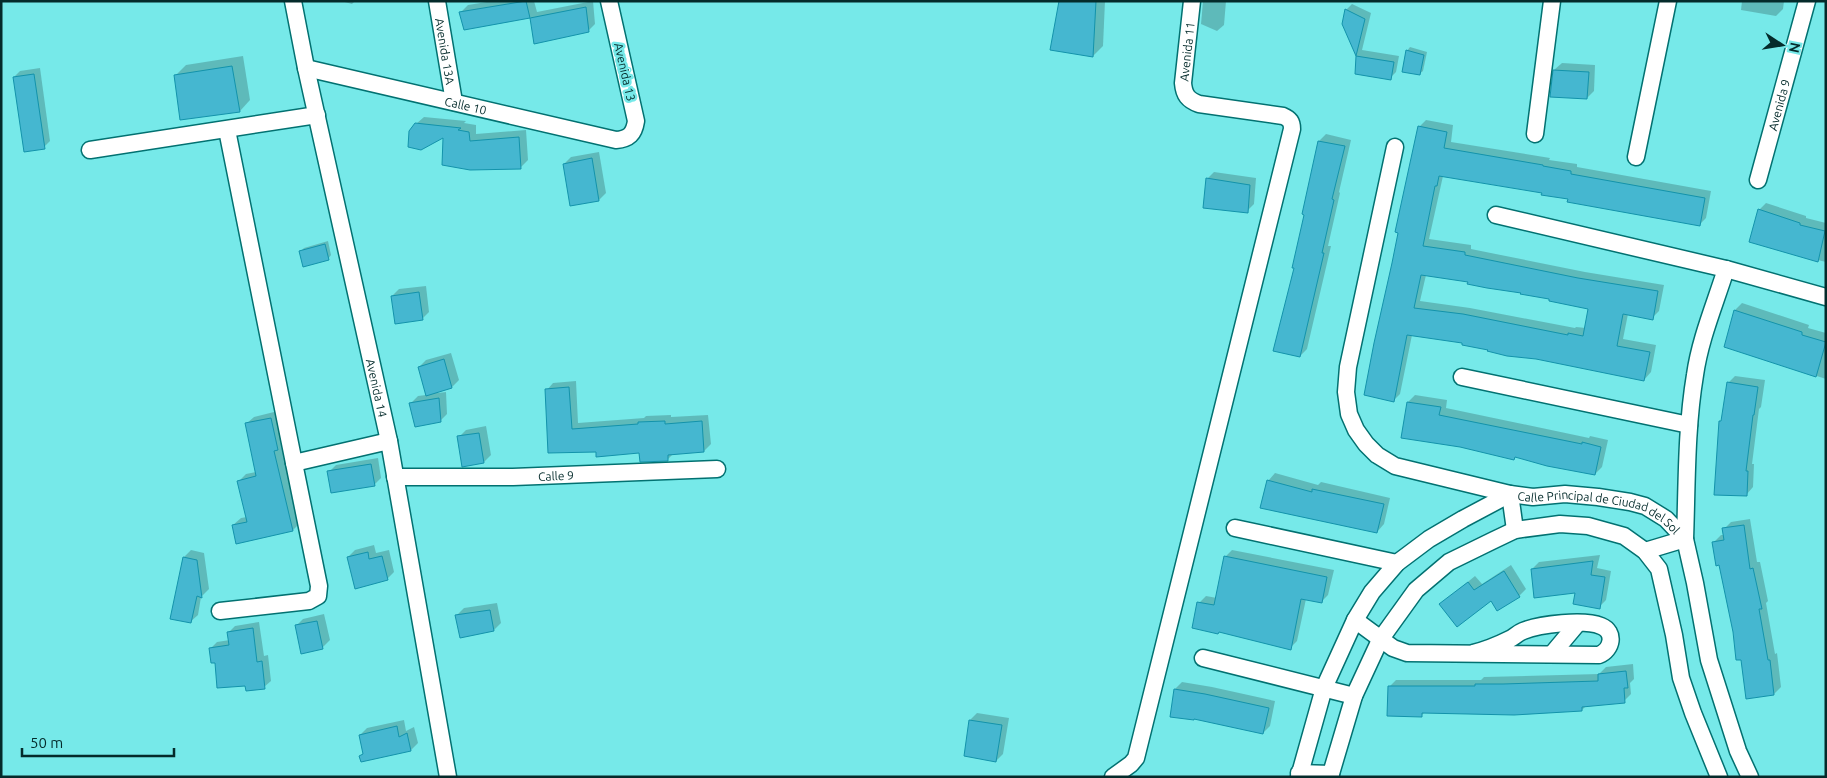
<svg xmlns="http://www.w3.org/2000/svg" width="1827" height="778" font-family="Ubuntu,sans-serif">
	<rect width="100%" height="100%" fill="#76e9e9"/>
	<g fill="#0003" fill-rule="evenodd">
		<polygon points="341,1 355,1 352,4"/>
		<polygon points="493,1 534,1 537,12 593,1 595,24 588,31 535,43 531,17 465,29 461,12 468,5"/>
		<polygon points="1060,1 1105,1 1103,46 1093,56"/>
		<polygon points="1203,1 1226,1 1224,25 1217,31 1201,24"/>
		<polygon points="1742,1 1784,1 1783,9 1776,16 1741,10"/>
		<polygon points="1352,4 1371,13 1362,50 1399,56 1396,72 1390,78 1356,73 1357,55 1344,23 1346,10"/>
		<polygon points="1410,47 1427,52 1423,71 1419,74 1407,51"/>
		<polygon points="243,56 250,100 240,111 175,76 186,65"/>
		<polygon points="1562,63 1595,65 1594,91 1587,98 1554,70"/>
		<polygon points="40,68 50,141 44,147 14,77 20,71"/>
		<polygon points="424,117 466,121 464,123 476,125 476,134 526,130 528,160 521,167 416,124"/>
		<path d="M1426,120L1453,125L1451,142L1550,158L1549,160L1577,164V167L1711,191L1706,218L1699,225L1543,192L1443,176L1429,239L1471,245V249L1585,272L1664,285L1659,311L1652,318L1628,314L1623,339L1656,345L1651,372L1644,380L1463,342L1412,335L1400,394L1393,401L1394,263L1419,127ZM1426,275L1469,281L1550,298L1590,308L1586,328L1576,327L1575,328L1470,308L1420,301Z"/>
		<polygon points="1326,134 1351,140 1339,192 1340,193 1328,246 1331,246 1307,349 1300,356 1295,267 1319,141"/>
		<polygon points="599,152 606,193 599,200 564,164 571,157"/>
		<polygon points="1214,172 1256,178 1254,204 1247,211 1207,179"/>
		<polygon points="1766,203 1806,216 1806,218 1826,223 1826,262 1777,250 1759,210"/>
		<polygon points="328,241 331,255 328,259 300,252 304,248"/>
		<polygon points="426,286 429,312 422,319 392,296 399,289"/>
		<polygon points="1742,303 1809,325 1808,328 1826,333 1826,379 1726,346 1735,310"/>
		<polygon points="451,353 459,380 452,387 437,391 438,393 446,392 447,414 440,421 411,403 418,396 426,395 419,367 426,360"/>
		<polygon points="1735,376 1765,380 1761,407 1759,409 1752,464 1754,464 1753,487 1746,495 1720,422 1723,419 1728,383"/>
		<polygon points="576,381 578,423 644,418 646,416 671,415 671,417 708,415 711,444 704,451 674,453 667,460 641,452 549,452 547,390 553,383"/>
		<polygon points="1415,395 1447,400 1446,408 1589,438 1590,436 1608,440 1602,467 1595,474 1516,456 1514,459 1435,441 1408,402"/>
		<polygon points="278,411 284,442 281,445 300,523 293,530 233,525 241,518 247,517 239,481 246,474 256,472 246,424 254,417"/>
		<polygon points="486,426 491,455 484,462 459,437 466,430"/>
		<polygon points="378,458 381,478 374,485 329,472 336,465"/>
		<polygon points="1275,473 1318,485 1321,482 1390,498 1384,524 1377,532 1268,481"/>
		<polygon points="1750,519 1757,562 1760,562 1768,601 1766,603 1775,654 1777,653 1781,687 1774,694 1747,697 1742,658 1734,632 1720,564 1714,542 1721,535 1725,535 1724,529 1731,522"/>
		<polygon points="374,545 376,553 389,550 394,572 387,579 348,557 355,550"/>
		<polygon points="191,550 204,553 209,589 201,597 198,615 190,622 172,618 184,557"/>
		<polygon points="1232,550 1334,570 1328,595 1321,602 1306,599 1297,641 1290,648 1199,603 1206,596 1217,598 1225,557"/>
		<polygon points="1600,555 1597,568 1611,571 1606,600 1599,607 1576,591 1532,569 1539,562"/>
		<polygon points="1511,565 1526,589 1519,596 1498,610 1491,599 1441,604 1475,576 1482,584"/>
		<polygon points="497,603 501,623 494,630 457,615 464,608"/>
		<polygon points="324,614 330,640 323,647 296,626 303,619"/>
		<polygon points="259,622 264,656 268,655 271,681 264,687 246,685 216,661 211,648 217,642 230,640 229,632 235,626"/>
		<polygon points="1633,664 1634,679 1630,683 1631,694 1624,701 1586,706 1582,710 1425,712 1421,716 1389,687 1396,680 1481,680 1484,677 1599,674 1606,667"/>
		<polygon points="1182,682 1212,687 1275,701 1270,726 1263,733 1175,689"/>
		<polygon points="977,713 1009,718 1003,754 996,761 970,720"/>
		<polygon points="404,720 406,731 414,727 418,743 411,750 362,760 361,756 364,753 360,735 367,728"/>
	</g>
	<g fill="#45b7d0" stroke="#1393ab" fill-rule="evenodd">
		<polygon points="526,1 530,18 464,30 459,12"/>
		<polygon points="1059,1 1096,1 1093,57 1050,50"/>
		<polygon points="586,7 589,32 534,44 530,18"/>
		<polygon points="1345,9 1365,19 1356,56 1394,62 1391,80 1355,74 1356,56 1342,24"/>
		<polygon points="1406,50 1424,55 1420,75 1402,72"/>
		<polygon points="232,66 240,112 180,120 174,75"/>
		<polygon points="1553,70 1589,72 1587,99 1550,97"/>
		<polygon points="34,74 45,149 24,152 13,77"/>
		<polygon points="415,123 461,128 458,130 469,132 470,141 519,137 521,169 470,170 442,165 443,138 421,150 408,147 409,131"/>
		<path d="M1418,126L1447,132L1444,148L1543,165V166L1571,171V174L1705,198L1700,226L1567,202L1568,199L1541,195L1542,193L1439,176L1437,186H1435L1423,246L1465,252V255L1578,278L1658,291L1653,320L1623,314L1617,346L1650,352L1644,381L1536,359L1507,356L1487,351L1488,350L1462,345V343L1407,335L1394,402L1364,395L1374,343L1392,263L1398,233L1395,232ZM1421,275L1468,282L1467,284L1487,288L1521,293L1520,294L1549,299V301L1588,309L1583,336L1568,333V335L1463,314L1414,308Z"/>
		<polygon points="1318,141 1345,146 1332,199 1334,200 1322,253 1324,253 1300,357 1273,351 1294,268 1292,268 1304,215 1302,214"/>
		<polygon points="592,158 599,201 570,206 563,164"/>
		<polygon points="1206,178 1250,185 1248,213 1203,208"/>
		<polygon points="1758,209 1800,223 1800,225 1825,231 1818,262 1749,242"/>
		<polygon points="325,244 329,260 303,267 299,251"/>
		<polygon points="419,292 423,320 395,324 391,296"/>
		<polygon points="1734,310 1802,332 1802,335 1826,342 1816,377 1724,347"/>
		<polygon points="444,359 452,388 426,396 418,367"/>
		<polygon points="1727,382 1758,387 1754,415 1753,415 1746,471 1748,471 1747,496 1714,495 1719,421 1721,421"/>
		<polygon points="569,387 572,429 638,424 638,422 665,421 665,424 702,421 704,452 668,455 668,461 640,462 639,453 596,457 596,452 548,453 545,389"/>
		<polygon points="439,398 441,422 415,427 409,403"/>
		<polygon points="1407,402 1441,407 1439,415 1582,444 1582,442 1601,447 1595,475 1547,466 1515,457 1514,460 1460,447 1401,438"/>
		<polygon points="271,418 278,450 274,451 293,531 236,544 232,525 247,522 237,481 256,476 245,423"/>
		<polygon points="479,433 484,463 462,467 457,436"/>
		<polygon points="371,464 375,486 331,493 327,471"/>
		<polygon points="1267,480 1312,492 1312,489 1384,504 1377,533 1260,508"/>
		<polygon points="1744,525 1750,569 1753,568 1762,609 1759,609 1768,660 1770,660 1774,695 1746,699 1741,660 1736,660 1733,632 1719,565 1716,566 1712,542 1724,540 1722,528"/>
		<polygon points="368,552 369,559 382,556 388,580 355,589 347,557"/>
		<polygon points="1224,556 1327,577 1322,603 1301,599 1291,650 1219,632 1218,634 1192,628 1197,602 1214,605"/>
		<polygon points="183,557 197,560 202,598 197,596 191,623 170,619"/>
		<polygon points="1593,561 1591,575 1605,577 1600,609 1573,604 1575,593 1534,598 1531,569"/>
		<polygon points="1504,571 1520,597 1497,611 1491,601 1457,627 1439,604 1468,582 1474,590"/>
		<polygon points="490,610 494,631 460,638 455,615"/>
		<polygon points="317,621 323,649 301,654 295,625"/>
		<polygon points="253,628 257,662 262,661 265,689 246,691 245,686 217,688 215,663 211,663 209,648 229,645 227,632"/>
		<polygon points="1626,671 1628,688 1624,688 1625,703 1582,707 1582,711 1514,715 1422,713 1422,717 1387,716 1388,686 1475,686 1475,684 1503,684 1598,681 1598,674"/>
		<polygon points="1174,689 1205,694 1269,708 1263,734 1194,719 1194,720 1170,717"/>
		<polygon points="969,720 1002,725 996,762 964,756"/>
		<polygon points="397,726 399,737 407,733 411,751 361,762 359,756 363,754 359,735"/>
	</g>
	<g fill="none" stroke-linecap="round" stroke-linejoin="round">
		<g stroke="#027171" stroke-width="19">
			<g id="minor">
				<path id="s1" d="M293,1L306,68L389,441L448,777"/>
				<path id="s2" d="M437,1L454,102"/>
				<path id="s3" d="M306,68L616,140C629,139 634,134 636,121L609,1"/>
				<polyline points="227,130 294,463"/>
				<polyline points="1535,134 1552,1"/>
				<polyline points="1395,147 1348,367 1346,392 1349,414 1356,430 1366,444 1377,455 1395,466 1510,494 1515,530"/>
				<polyline points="90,150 317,115"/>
				<polyline points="1636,157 1668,1"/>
				<path id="s4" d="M1758,180L1807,1"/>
				<polyline points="1496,215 1726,269 1826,297"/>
				<polyline points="1462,377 1689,425"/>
				<path id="s5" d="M395,477H513L717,469"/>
				<polyline points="1235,528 1397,563"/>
				<path d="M1645,551L1685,539C1687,484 1686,429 1695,375C1700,339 1715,304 1726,269"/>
				<polyline points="220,611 309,601 318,596 319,586 294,463 389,441"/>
				<path d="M1355,620L1393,648L1407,653L1599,655C1612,650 1616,632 1601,626C1584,619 1540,624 1523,631C1518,633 1514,637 1510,639C1498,645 1486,650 1473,653"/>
				<polyline points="1552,654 1578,623"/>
				<polyline points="1203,658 1354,696"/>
				<polyline points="1299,773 1331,774"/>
				<path id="s6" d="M1113,777L1131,764L1136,758L1292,129C1292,122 1290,119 1283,116L1199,104C1188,100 1184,95 1183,83L1192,1"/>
				<path id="s7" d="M1299,777L1324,688L1355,620L1372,592L1397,563L1429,539L1463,519L1510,494L1533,497L1565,494L1598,497L1630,502L1645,506L1666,519L1685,539L1695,583L1709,660L1738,751L1750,777"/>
				<polyline points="1330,777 1354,696 1380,640 1416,590 1449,562 1494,540 1515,530 1560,524 1588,526 1624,536 1645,551 1659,569 1674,635 1681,678 1693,713 1719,777"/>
			</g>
		</g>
		<use href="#minor" stroke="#fff" stroke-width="16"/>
	</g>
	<g text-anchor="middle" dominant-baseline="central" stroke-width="5" stroke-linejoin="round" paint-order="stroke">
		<g font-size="12" fill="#042b2b" stroke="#76e9e9">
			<text stroke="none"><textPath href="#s2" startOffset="51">Avenida 13A</textPath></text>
			<text stroke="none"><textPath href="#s6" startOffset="840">Avenida 11</textPath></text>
			<text transform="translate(625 72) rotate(77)">Avenida 13</text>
			<text stroke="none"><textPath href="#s3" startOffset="164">Calle 10</textPath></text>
			<text stroke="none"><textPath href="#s4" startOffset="78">Avenida 9</textPath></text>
			<text stroke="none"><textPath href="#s1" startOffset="396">Avenida 14</textPath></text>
			<text stroke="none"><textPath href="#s5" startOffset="161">Calle 9</textPath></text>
			<text stroke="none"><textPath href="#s7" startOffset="464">Calle Principal de Ciudad del Sol</textPath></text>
		</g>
	</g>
	<rect width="1827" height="778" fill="none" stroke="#042b2b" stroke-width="5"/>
	<g transform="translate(1782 45) rotate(102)" stroke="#76e9e9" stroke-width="4" paint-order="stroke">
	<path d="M0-4L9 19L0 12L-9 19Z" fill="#042b2b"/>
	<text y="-8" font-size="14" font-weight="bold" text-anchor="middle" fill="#042b2b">N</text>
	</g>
	<path d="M22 748v8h152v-8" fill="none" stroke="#042b2b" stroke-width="2.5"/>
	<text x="30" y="748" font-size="15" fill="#042b2b" stroke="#76e9e9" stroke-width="4" paint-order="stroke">50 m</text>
</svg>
